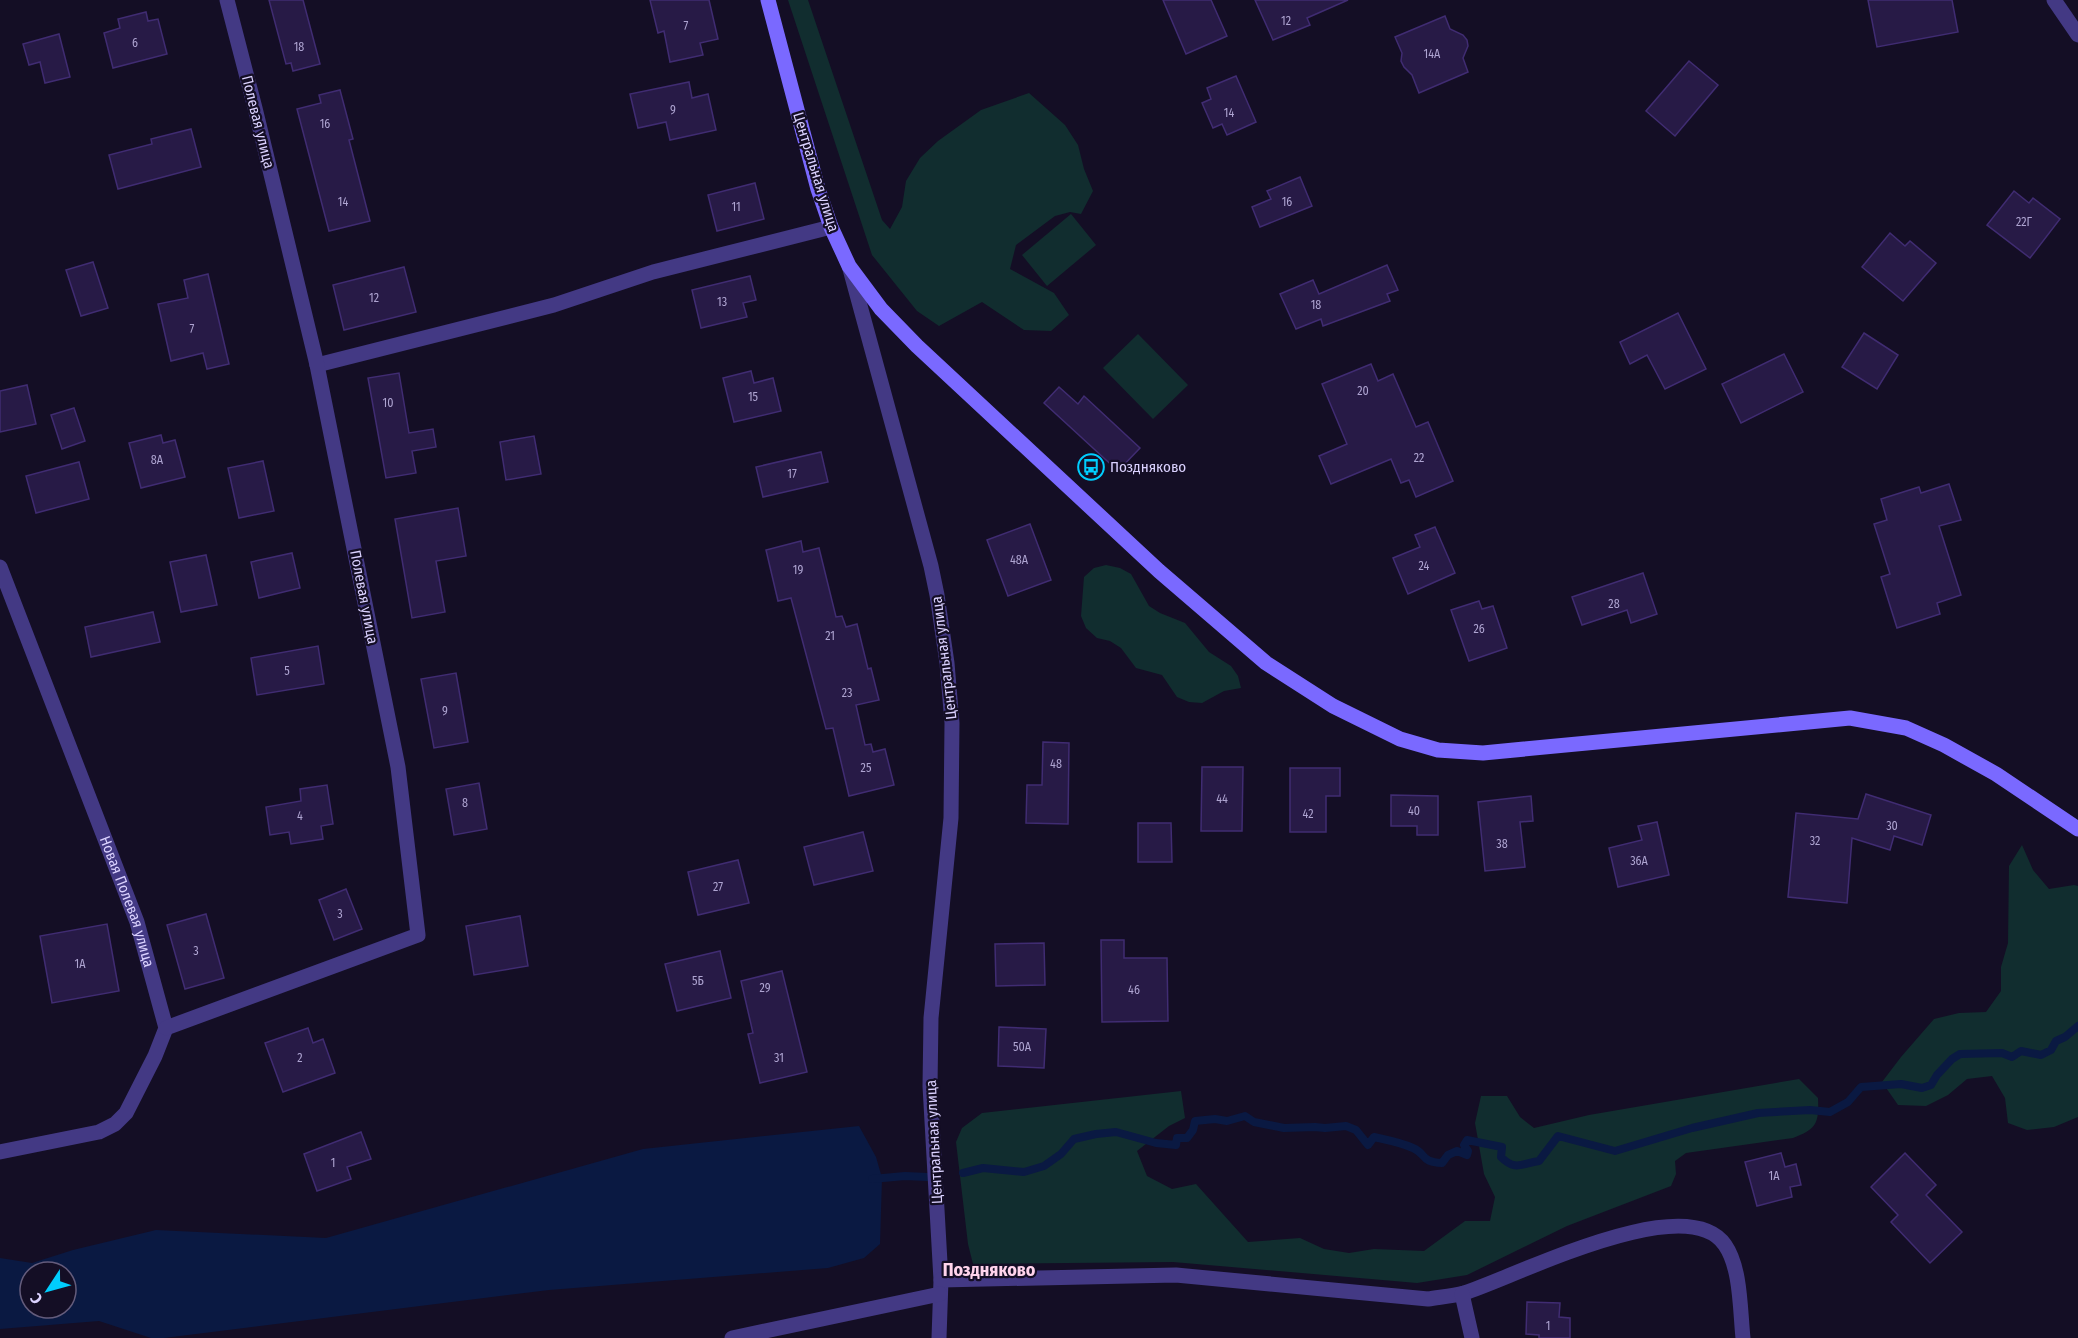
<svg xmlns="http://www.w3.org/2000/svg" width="2078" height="1338" font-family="'Fira Sans Condensed',sans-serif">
	<rect width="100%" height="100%" fill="#140e25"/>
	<g fill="#112d2f">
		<polygon points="788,0 808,0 882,220 890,229 902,207 906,181 920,158 938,141 981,110 1029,93 1065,125 1078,145 1084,169 1093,191 1081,214 1070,212 1055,216 1016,245 1010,269 1054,293 1069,315 1051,331 1024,330 982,302 939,326 917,311 872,255"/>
		<polygon points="1071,214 1096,245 1047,286 1022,255"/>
		<polygon points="1138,334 1188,385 1153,419 1103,368"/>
		<polygon points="1106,565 1120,568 1131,574 1149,606 1160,613 1185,623 1209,652 1231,666 1238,676 1241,688 1224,691 1202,703 1189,702 1177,697 1162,675 1136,668 1121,648 1110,641 1097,638 1086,628 1081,616 1084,577 1094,568"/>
		<polygon points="2022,845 2033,870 2049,889 2074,885 2078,886 2078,1117 2054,1127 2027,1130 2008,1123 2005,1098 1992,1076 1967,1079 1948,1095 1926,1106 1898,1105 1882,1082 1901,1057 1934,1019 1959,1013 1986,1012 2001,991 2001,967 2008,943 2009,866"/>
		<path d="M1799,1079L1818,1098C1819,1123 1817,1129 1793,1138L1686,1153L1675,1161L1676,1174L1671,1186L1567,1226L1467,1275L1417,1283L1173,1262L973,1264L968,1244L956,1142L962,1128L982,1113L1181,1091L1185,1118L1169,1126L1137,1151L1147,1176L1172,1189L1196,1184L1248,1242L1300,1238L1324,1249L1349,1253L1374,1249L1424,1251L1465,1221H1490L1495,1197L1484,1174L1475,1123L1481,1096H1507L1520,1117L1534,1128L1589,1115Z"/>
	</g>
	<path fill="#0a1942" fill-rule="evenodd" d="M859,1126L876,1157L882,1178L880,1244L864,1258L828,1268L549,1290L164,1338H151L99,1321L0,1329V1258L32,1263L73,1250L156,1230L326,1238L643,1149ZM30,1272H66V1308H30Z"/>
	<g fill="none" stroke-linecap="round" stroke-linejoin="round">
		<g stroke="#0a1942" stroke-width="8">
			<path d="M963,1173L983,1168L1024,1172L1044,1166L1061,1154L1074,1139L1096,1134L1116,1132L1156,1143L1176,1145L1177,1138H1187L1193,1130L1195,1121L1215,1119L1227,1121L1245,1116L1254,1122L1284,1128L1315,1127L1325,1128L1346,1126L1356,1130L1368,1145L1374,1137C1387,1140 1400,1142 1413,1148C1427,1154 1420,1162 1442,1163L1448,1155L1457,1151L1467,1155L1468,1151L1464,1145L1467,1140L1502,1147L1501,1157C1516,1172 1522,1163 1539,1161L1558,1136L1615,1151L1692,1128L1758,1113L1810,1110L1830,1112L1848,1102L1861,1087L1901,1084L1922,1088L1931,1085L1937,1075L1952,1059L1960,1054L2002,1053L2012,1057L2021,1051L2041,1055L2051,1050L2056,1041L2065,1037L2078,1026"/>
			<polyline points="872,1179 905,1176 927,1177"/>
		</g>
	</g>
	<g fill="#271a46" stroke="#402c72" stroke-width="1.5">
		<polygon points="269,0 303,0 320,64 293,71 291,63 286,64"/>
		<polygon points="650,0 709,0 718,39 700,43 703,55 670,62 664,31 658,33"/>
		<polygon points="1163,0 1211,0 1227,36 1186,54"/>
		<polygon points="1255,0 1348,0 1307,18 1310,25 1273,40"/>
		<polygon points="1868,0 1952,0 1958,32 1877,47"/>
		<polygon points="146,12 148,21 158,19 167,54 113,68 104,33 120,28 118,19"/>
		<polygon points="1445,16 1450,29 1463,35 1467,40 1468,46 1463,58 1468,72 1419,93 1412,75 1404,67 1401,61 1402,53 1395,37"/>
		<polygon points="59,34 70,77 45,83 40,62 29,65 23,44"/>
		<polygon points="1689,61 1718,85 1675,136 1646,111"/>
		<polygon points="1236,76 1256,122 1227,135 1222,124 1213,128 1202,103 1211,99 1207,88"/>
		<polygon points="689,82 692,98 708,94 716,130 670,140 666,122 638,128 630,94"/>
		<polygon points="340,90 353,139 349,140 370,221 329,231 297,109 321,103 319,95"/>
		<polygon points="191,129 201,167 118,189 109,155 152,144 151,139"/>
		<polygon points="1300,177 1312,206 1260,227 1252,207 1271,199 1267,191"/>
		<polygon points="755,183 764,219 717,231 708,195"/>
		<polygon points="2014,191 2029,203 2033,198 2060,219 2030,258 1987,225"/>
		<polygon points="1890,233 1905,246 1910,241 1936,263 1903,301 1862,267"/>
		<polygon points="93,262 108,308 81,316 66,270"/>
		<polygon points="1387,265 1398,290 1387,294 1390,301 1323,326 1321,319 1296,329 1280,294 1313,280 1319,294"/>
		<polygon points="404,267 416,312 344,330 333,285"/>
		<polygon points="208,274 229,364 207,369 203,353 171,361 158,304 188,298 184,280"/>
		<polygon points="750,276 756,300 743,303 747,317 701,328 692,290"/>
		<polygon points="1678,313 1706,369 1665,389 1647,355 1630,364 1620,342"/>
		<polygon points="1864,333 1898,355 1877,389 1842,367"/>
		<polygon points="1784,354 1803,392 1741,423 1722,384"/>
		<polygon points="1371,364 1378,381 1393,374 1416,427 1428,422 1453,481 1416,497 1409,480 1401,483 1391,459 1331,484 1319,456 1347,444 1322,384"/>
		<polygon points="751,371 754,383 773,378 781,411 734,422 723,378"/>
		<polygon points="399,373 409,433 433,429 436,447 412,451 416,473 386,478 368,378"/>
		<polygon points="27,385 36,424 0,432 0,391"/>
		<polygon points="1059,387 1078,404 1084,396 1140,448 1118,471 1044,403"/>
		<polygon points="74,408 85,441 62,449 51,415"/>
		<polygon points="161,435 163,443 175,440 185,477 141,488 129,443"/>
		<polygon points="534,436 541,474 506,480 500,442"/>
		<polygon points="821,452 828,482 763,497 756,467"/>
		<polygon points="263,461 274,511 239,518 228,468"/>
		<polygon points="79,462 89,499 36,513 26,476"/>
		<polygon points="1949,484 1961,520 1939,526 1961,595 1937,603 1940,614 1897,628 1881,577 1890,574 1874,524 1887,520 1881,499 1919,487 1921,493"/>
		<polygon points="458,508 466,556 436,561 445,612 412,618 395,519"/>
		<polygon points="1030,524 1051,580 1008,596 987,540"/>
		<polygon points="1435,527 1455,573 1408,594 1393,558 1420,547 1415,535"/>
		<polygon points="801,541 803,552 819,548 836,617 842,616 846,627 857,624 868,669 871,668 879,700 856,705 865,745 871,744 873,752 885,749 894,785 849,796 833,728 826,729 791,598 778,601 766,550"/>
		<polygon points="292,553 300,588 259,598 251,562"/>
		<polygon points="206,555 217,605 181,612 170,562"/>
		<polygon points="1643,573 1657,614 1631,623 1627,610 1582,625 1572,597"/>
		<polygon points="1479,601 1482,609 1493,606 1507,648 1469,661 1451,610"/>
		<polygon points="153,612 160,642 91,657 85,627"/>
		<polygon points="318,646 324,684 257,695 251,658"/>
		<polygon points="456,673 468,742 434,748 421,679"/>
		<polygon points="1043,742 1069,743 1068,824 1026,823 1027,785 1042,785"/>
		<polygon points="1202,767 1243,767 1242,831 1201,831"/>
		<polygon points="1290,768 1340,768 1340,796 1326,796 1326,832 1290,832"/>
		<polygon points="479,783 487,829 454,835 446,789"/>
		<polygon points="327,785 333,824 321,826 323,839 291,844 289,832 270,835 266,807 301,801 300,789"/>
		<polygon points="1866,794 1931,815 1922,845 1894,836 1890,850 1852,838 1847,903 1788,897 1796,813 1858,819"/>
		<polygon points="1391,795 1438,796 1438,835 1417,835 1417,826 1391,826"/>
		<polygon points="1531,796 1533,821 1520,822 1525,867 1485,871 1478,802"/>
		<polygon points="1657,822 1669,875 1618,887 1609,848 1642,840 1638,826"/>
		<polygon points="1138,823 1171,823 1172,862 1138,862"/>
		<polygon points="863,832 873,871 814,885 804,847"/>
		<polygon points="738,860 749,903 698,915 688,872"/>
		<polygon points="346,889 362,929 334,940 319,900"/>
		<polygon points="206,914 224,978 185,989 167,925"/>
		<polygon points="520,916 528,966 474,975 466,926"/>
		<polygon points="107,924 119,991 52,1003 40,936"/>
		<polygon points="1101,940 1124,940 1124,958 1167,958 1168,1021 1102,1022"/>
		<polygon points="1044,943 1045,985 996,986 995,944"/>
		<polygon points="720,951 731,998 677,1011 665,964"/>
		<polygon points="782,971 807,1072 760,1083 748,1034 753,1033 741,981"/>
		<polygon points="999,1027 1046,1029 1044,1068 998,1066"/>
		<polygon points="308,1028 313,1043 323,1039 335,1073 283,1092 265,1043"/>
		<polygon points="361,1132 371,1159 347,1167 351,1179 317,1191 304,1154"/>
		<polygon points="1781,1153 1785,1167 1796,1164 1801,1185 1790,1187 1792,1197 1757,1206 1745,1162"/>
		<polygon points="1905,1153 1936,1185 1926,1195 1962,1232 1930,1263 1891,1222 1898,1215 1871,1187"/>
		<polygon points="1527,1302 1560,1303 1559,1317 1570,1318 1570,1338 1539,1338 1539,1335 1526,1334"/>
	</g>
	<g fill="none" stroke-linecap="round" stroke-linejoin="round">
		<g stroke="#433984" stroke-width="15">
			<polyline points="2054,0 2078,35"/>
			<polyline points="850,269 931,566 937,595 947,663 952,723 951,818 931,1018 930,1086 941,1280 939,1338"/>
			<polyline points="317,365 554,305 653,272 831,227"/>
			<path id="s1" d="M0,567L137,922L166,1028L155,1056L126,1113L115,1124L99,1132L0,1152"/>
			<polyline points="166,1028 418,935 398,767 317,365 255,108 227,0"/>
			<path d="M941,1280L1176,1275L1428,1299C1440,1297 1453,1296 1464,1293C1515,1277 1686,1188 1725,1245C1741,1268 1740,1310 1743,1338"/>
			<polyline points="1462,1294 1472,1338"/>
			<polyline points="732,1338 940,1294"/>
		</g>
		<polyline stroke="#7a69ff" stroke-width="15" points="768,0 818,189 831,227 849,266 881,309 917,346 1159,571 1266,663 1333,706 1400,739 1438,750 1483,753 1850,718 1906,728 1944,745 1996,774 2078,829"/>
	</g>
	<defs>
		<g id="bus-ring" transform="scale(1.35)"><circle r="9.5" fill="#140e25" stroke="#00cdfd" stroke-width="1.5"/><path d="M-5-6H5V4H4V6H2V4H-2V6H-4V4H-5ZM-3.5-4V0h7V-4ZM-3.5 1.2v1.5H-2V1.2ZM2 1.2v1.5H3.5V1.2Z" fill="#00cdfd"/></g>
	</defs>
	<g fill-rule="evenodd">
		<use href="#bus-ring" x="1091" y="467"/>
	</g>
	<g text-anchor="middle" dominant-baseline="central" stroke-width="4.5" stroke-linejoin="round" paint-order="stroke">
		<g font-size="12" fill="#aea4d1">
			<text x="1286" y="21">12</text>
			<text x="686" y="26">7</text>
			<text x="135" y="43">6</text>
			<text x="299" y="47">18</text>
			<text x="1432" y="54">14А</text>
			<text x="673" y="110">9</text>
			<text x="1229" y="113">14</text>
			<text x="325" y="124">16</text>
			<text x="343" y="202">14</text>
			<text x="1287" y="202">16</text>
			<text x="736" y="207">11</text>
			<text x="2024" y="222">22Г</text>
			<text x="374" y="298">12</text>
			<text x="722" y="302">13</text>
			<text x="1316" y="305">18</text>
			<text x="192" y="329">7</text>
			<text x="1363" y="391">20</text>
			<text x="753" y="397">15</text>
			<text x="388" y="403">10</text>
			<text x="1419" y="458">22</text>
			<text x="157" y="460">8А</text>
			<text x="792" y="474">17</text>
			<text x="1019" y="560">48А</text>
			<text x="1424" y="566">24</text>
			<text x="798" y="570">19</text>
			<text x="1614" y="604">28</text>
			<text x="1479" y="629">26</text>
			<text x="830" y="636">21</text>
			<text x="287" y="671">5</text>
			<text x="847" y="693">23</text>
			<text x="445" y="711">9</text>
			<text x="1056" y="764">48</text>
			<text x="866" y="768">25</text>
			<text x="1222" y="799">44</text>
			<text x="465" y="803">8</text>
			<text x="1414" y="811">40</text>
			<text x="1308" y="814">42</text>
			<text x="300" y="816">4</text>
			<text x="1892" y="826">30</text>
			<text x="1815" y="841">32</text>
			<text x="1502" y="844">38</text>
			<text x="1639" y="861">36А</text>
			<text x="718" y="887">27</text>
			<text x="340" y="914">3</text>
			<text x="196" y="951">3</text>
			<text x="80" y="964">1А</text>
			<text x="698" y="981">5Б</text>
			<text x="765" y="988">29</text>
			<text x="1134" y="990">46</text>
			<text x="1022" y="1047">50А</text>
			<text x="300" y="1058">2</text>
			<text x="779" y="1058">31</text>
			<text x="333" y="1163">1</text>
			<text x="1774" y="1176">1А</text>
			<text x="1548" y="1326">1</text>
		</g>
		<g font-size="15" fill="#dbd2ff" stroke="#140e25">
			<text transform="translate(258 122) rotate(76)">Полевая улица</text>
			<text transform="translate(816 172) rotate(73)">Центральная улица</text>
			<text transform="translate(364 597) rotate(79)">Полевая улица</text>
			<text transform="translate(944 658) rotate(-97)">Центральная улица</text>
			<text stroke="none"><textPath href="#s1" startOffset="358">Новая Полевая улица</textPath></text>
			<text transform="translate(934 1142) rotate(-93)">Центральная улица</text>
		</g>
		<g font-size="15" fill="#dbd2ff" stroke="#140e25" text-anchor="start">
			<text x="1110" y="467">Поздняково</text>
		</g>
		<g font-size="18" font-weight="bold" fill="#ffd4ec" stroke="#140e25">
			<text x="989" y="1270">Поздняково</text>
		</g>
	</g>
	<g transform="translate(48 1290) rotate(234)"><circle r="28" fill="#140e25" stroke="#645c7c" stroke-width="1.5"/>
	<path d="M0-4.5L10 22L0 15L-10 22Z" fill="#00cdfd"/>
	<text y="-9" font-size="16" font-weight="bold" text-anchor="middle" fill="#dbd2ff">С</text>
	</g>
</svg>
